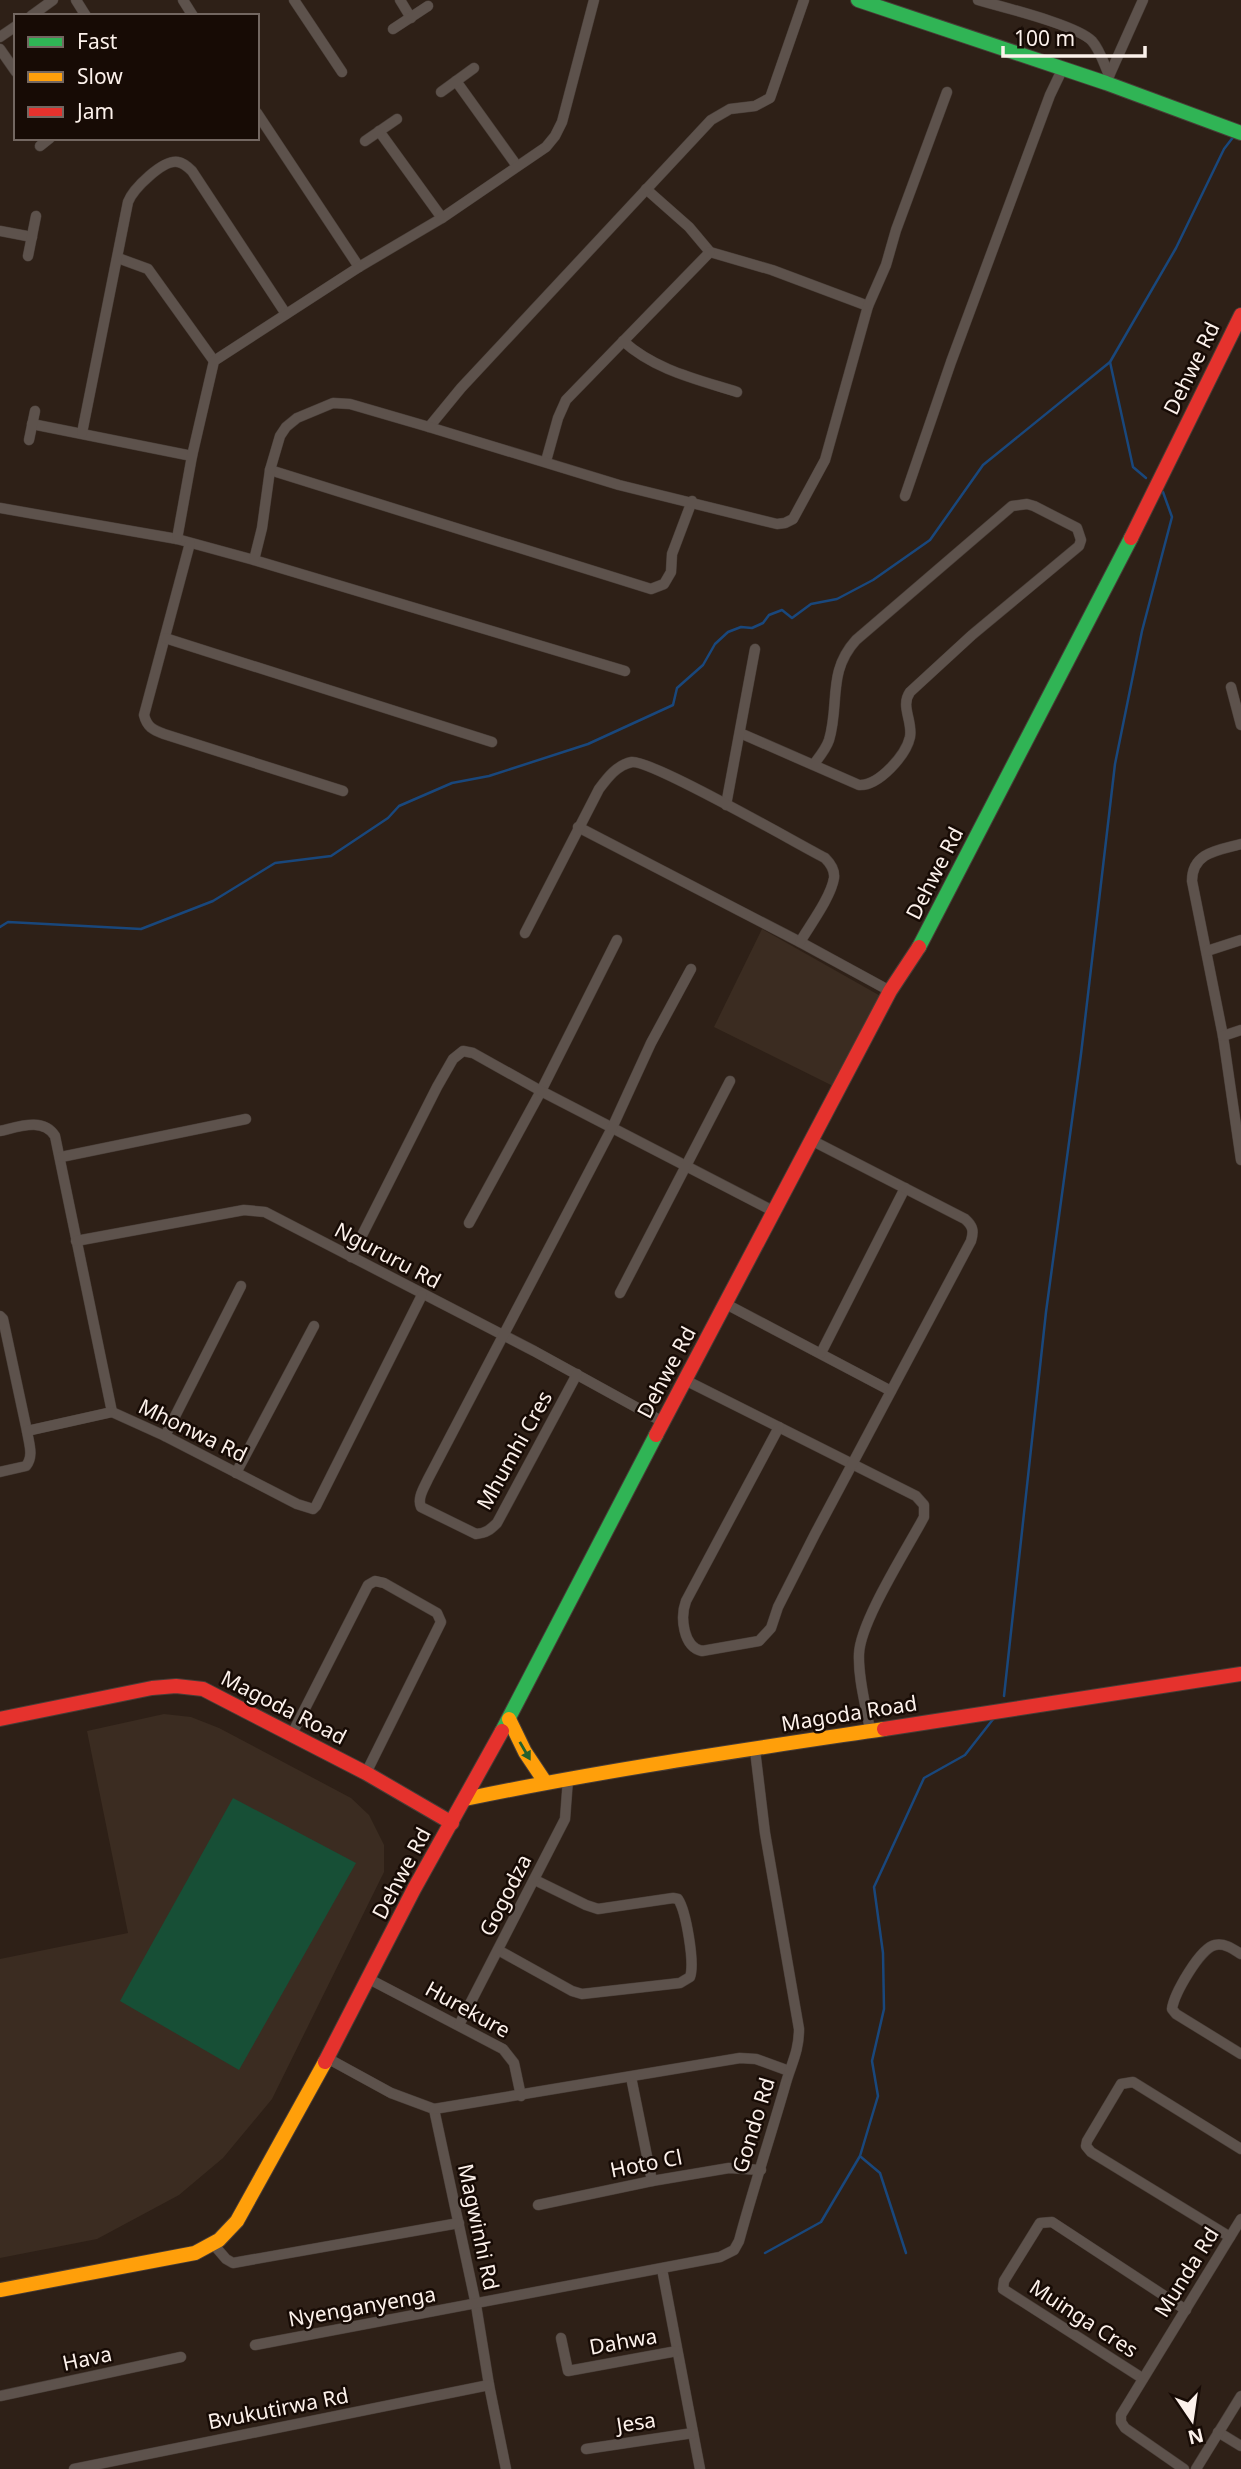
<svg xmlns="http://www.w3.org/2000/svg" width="1241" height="2469" font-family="'Noto Sans',sans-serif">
	<rect width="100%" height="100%" fill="#2e2017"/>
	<g fill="#3b2c21">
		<polygon points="762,929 884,998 837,1088 714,1027"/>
		<polygon points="164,1714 191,1717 219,1728 351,1798 369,1815 384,1845 384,1872 272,2099 223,2158 179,2195 97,2239 0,2258 0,1959 128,1933 87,1731"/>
	</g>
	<polygon fill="#174f36" points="233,1798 356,1863 239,2070 120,2001"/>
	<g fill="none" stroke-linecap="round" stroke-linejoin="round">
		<g stroke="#19477c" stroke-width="2.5">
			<polyline points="1110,362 1133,467 1146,478"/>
			<polyline points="0,927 8,922 141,929 213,901 275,863 331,856 388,818 399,806 452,783 489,776 588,744 673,705 677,688 703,665 715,644 728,632 741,627 752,628 763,623 769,615 782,610 792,618 811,604 837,599 873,580 930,540 983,465 1110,362 1176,248 1224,149 1234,136"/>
			<polyline points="1004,1696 1046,1312 1081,1054 1115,764 1142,631 1172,517 1163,492"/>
			<polyline points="861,2157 880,2173 906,2253"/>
			<polyline points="765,2253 821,2222 860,2156 878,2096 872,2061 884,2009 883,1953 874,1887 924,1778 965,1755 994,1718"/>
		</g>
		<g stroke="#483d37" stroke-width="11">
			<g id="street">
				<polyline points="76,0 86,16"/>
				<polyline points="183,0 193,16"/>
				<polyline points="294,0 342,72"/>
				<polyline points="400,0 411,18"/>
				<path d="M978,0C1002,7 1077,25 1092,41C1100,50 1104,64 1109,75"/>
				<polyline points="31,16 53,0"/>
				<polyline points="393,29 428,6"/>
				<polyline points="0,37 16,26"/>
				<polyline points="0,49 16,72"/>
				<polyline points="1109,76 1143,0"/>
				<polyline points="456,81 517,166"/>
				<polyline points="441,92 474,68"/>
				<polyline points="257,113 359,267"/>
				<polyline points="379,131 442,218"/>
				<polyline points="365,141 397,119"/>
				<polyline points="40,146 50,138"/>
				<polyline points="646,189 689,227 710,252 772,270 868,306"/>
				<polyline points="0,231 32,237"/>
				<polyline points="28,256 36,216"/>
				<polyline points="118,258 148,269 214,361"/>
				<path d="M623,341C655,370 696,379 737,392"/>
				<polyline points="32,424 192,456"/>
				<polyline points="429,427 461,388 711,120 730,109 755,106 770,98 804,0"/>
				<path d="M82,433L128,202C133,189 163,159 178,162C184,163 188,167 192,171L286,314"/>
				<polyline points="29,440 35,411"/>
				<polyline points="546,461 558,418 566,400 710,252"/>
				<polyline points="270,470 651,589 664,584 671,572 672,554 692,501"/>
				<polyline points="905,496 951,362 1050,95 1062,70"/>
				<polyline points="0,508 177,539 254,560 625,671"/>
				<polyline points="177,539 192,456 214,361 359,267 442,218 546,147 555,136 562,122 594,0"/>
				<path d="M190,543L144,715C147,727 153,730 164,734L343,791"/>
				<polyline points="254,560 262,528 270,470 280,436 286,427 297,418 333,403 350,404 429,427 619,485 777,524 785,523 793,519 825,460 868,306 886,265 896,230 947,92"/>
				<polyline points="165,638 492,742"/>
				<polyline points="1231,687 1241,725"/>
				<path d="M740,733L859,785C879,786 906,755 910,737C913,721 900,706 910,692L972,635L1079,546L1081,540L1077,528L1034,506L1027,504L1012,506L856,640C827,672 840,703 829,740C826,749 820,756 814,764"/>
				<polyline points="726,805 755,649"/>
				<polyline points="578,827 800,942 890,991"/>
				<path d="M1241,844C1219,850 1192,852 1192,881L1223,1036L1241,1160"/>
				<path d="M525,933L599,789C608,777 617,765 632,762C652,760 798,844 825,858C831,864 835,870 834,878C831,897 810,925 800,942"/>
				<polyline points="1207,951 1241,940"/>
				<polyline points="1223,1036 1241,1030"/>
				<path d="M0,1131C18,1127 43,1117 55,1136L112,1412"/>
				<polyline points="61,1157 246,1119"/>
				<polyline points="469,1223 541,1091 617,940"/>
				<polyline points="76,1241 244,1210 265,1212 534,1351 663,1422"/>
				<polyline points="351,1257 437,1087 453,1059 463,1051 473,1053 541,1091 775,1212"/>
				<polyline points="620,1293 730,1081"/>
				<polyline points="726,1304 891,1391"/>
				<polyline points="0,1316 3,1319 27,1431"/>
				<polyline points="821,1353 905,1188"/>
				<path d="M577,1374L497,1523C490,1530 486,1533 476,1534L421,1507C417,1498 424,1488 428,1479L612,1128L651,1043L691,969"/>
				<path d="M685,1380L916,1496L924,1505V1517C907,1549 860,1622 859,1654C858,1679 866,1706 870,1730"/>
				<path d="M779,1427L686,1601C680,1617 683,1647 702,1651L759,1641L771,1628L778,1607L815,1534L971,1241C974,1231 973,1226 965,1219L813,1141"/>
				<polyline points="165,1436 241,1286"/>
				<path d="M0,1472L26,1466C34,1456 29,1444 27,1431L112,1412L165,1436L297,1504L313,1509L316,1506L422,1295"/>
				<polyline points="236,1473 314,1326"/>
				<polyline points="292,1734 368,1585 375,1581 384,1583 437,1613 441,1622 366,1773"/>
				<path d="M498,1950L572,1991L582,1994L680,1983L690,1977C695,1963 686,1911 678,1899L673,1898L598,1909L586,1905L535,1880"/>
				<path d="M1241,1954C1233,1949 1225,1943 1215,1945C1200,1948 1174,1994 1172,2009L1176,2014L1241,2054"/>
				<polyline points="369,1979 503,2049 514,2063 521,2096"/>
				<polyline points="459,2025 565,1819 568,1779"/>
				<polyline points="327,2058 391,2093 434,2109 476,2305 489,2385 506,2469"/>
				<polyline points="631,2077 652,2181"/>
				<polyline points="434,2109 740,2058 756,2059 789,2071"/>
				<polyline points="538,2205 652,2181 729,2168 761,2170"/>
				<polyline points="1230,2237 1091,2152 1086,2146 1087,2141 1121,2084 1133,2082 1241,2149"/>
				<polyline points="214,2245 226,2259 233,2263 459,2223"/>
				<polyline points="662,2269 700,2469"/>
				<polyline points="561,2338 568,2371 677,2351"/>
				<path d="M255,2345L720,2257L734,2250L739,2241C753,2189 770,2138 785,2086C791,2064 799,2052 799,2029L765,1833L755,1750"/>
				<polyline points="1142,2378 1003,2289 1004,2281 1040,2223 1052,2222 1186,2310"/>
				<polyline points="0,2396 181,2357"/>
				<polyline points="1218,2432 1241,2446"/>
				<polyline points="586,2449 693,2433"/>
				<polyline points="74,2469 489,2385"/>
				<polyline points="1184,2469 1125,2428 1121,2422 1121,2415 1241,2219"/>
				<polyline points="1196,2469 1241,2396"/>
			</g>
		</g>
		<g stroke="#483d37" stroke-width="16">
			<g id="fast">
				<polyline points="858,0 1106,83 1241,133"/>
				<polyline points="919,947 1131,538"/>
				<polyline points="502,1731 656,1435"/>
			</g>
		</g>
		<g stroke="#483d37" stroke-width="16">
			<g id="slow">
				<polyline points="509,1719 525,1752 545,1782"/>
				<path d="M465,1799C604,1770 744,1750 884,1729"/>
				<polyline points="0,2290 195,2253 219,2240 237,2221 325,2062"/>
			</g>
		</g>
		<g stroke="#483d37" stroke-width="16">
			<g id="jam">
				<polyline points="1131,538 1241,315"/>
				<polyline points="656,1435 890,991 919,947"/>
				<polyline points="0,1719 152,1688 176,1686 203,1689 366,1773 452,1823"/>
				<polyline points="884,1729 1241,1674"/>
				<polyline points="325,2062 414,1889 502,1731"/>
			</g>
		</g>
		<use href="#street" stroke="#5d524c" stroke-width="10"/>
		<use href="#fast" stroke="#30b455" stroke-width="14"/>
		<use href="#slow" stroke="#ff9f0a" stroke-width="14"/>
		<use href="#jam" stroke="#e5322d" stroke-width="14"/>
	</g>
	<defs><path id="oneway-solid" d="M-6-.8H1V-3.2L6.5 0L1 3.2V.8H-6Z" transform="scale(1.75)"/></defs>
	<use fill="#24602d" href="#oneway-solid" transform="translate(525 1751) rotate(60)"/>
	<g text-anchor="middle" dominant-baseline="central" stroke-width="5" stroke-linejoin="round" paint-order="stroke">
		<g font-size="21" fill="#fcf1eb" stroke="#170b05">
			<text transform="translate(1191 368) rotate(-64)">Dehwe Rd</text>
			<text transform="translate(934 873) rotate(-63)">Dehwe Rd</text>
			<text transform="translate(388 1255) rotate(28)">Ngururu Rd</text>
			<text transform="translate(666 1372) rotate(-62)">Dehwe Rd</text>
			<text transform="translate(193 1430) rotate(26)">Mhonwa Rd</text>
			<text transform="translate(514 1450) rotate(-61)">Mhumhi Cres</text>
			<text transform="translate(284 1707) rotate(27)">Magoda Road</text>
			<text transform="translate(849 1713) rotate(-9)">Magoda Road</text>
			<text transform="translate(401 1873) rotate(-62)">Dehwe Rd</text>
			<text transform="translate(505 1895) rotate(-63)">Gogodza</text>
			<text transform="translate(468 2009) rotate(29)">Hurekure</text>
			<text transform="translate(753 2125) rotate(-73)">Gondo Rd</text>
			<text transform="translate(646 2163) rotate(-11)">Hoto Cl</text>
			<text transform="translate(479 2227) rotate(78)">Magwinhi Rd</text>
			<text transform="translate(1186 2272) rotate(-58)">Munda Rd</text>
			<text transform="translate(362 2306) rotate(-10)">Nyenganyenga</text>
			<text transform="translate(1084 2318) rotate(33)">Muinga Cres</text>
			<text transform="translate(623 2341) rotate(-10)">Dahwa</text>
			<text transform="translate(87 2358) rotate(-12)">Hava</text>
			<text transform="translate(278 2408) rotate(-11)">Bvukutirwa Rd</text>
			<text transform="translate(636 2422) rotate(-9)">Jesa</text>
		</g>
	</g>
	<rect x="14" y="14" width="245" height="126" fill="#170b05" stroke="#736761" stroke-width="2"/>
	<rect x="28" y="37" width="35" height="10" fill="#30b455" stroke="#736761" stroke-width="2"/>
	<text x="77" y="49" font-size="21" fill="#fcf1eb">Fast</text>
	<rect x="28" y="72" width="35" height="10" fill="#ff9f0a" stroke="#736761" stroke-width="2"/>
	<text x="77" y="84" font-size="21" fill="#fcf1eb">Slow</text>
	<rect x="28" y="107" width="35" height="10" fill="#e5322d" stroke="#736761" stroke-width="2"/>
	<text x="77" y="119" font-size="21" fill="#fcf1eb">Jam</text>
	<g transform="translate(1192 2420) rotate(167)" stroke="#170b05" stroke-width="5" paint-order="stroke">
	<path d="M0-5L12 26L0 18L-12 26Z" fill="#fcf1eb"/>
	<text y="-10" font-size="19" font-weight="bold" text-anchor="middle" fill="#fcf1eb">N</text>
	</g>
	<path d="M1003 46v10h142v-10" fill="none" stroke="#fcf1eb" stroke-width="3.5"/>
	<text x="1014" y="46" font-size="21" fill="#fcf1eb" stroke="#170b05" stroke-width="5" paint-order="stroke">100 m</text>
</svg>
